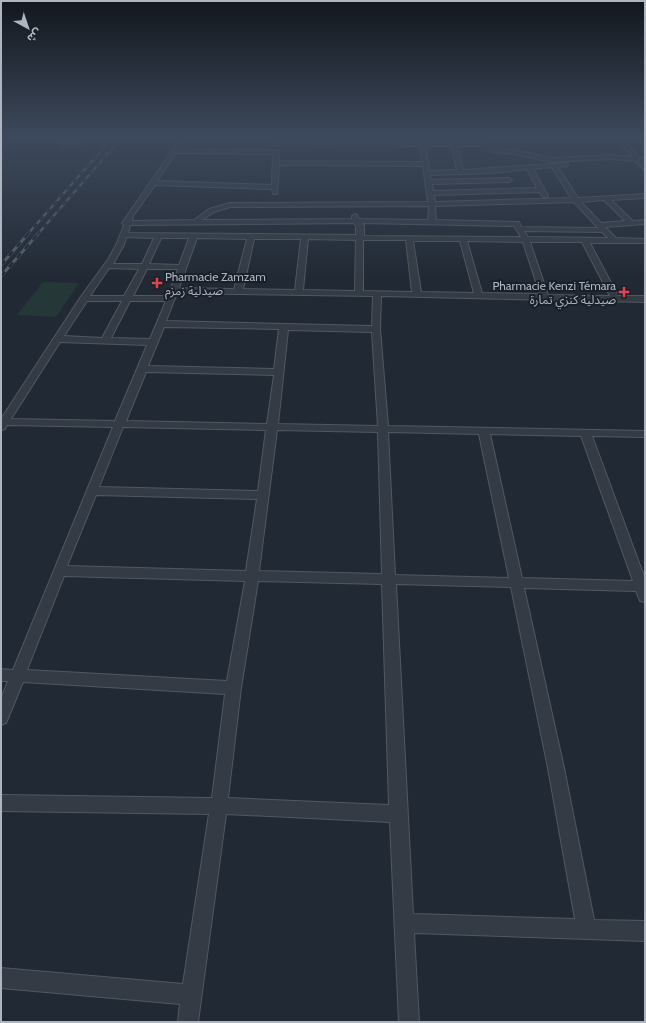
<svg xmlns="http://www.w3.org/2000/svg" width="646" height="1023" font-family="Cabin,'Noto Sans Arabic',sans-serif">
	<rect width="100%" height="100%" fill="#212934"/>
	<polygon fill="#253737" points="43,282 79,283 56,317 17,315"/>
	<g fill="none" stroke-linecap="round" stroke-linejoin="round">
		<g stroke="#515862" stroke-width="2">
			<g id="street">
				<polygon points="7,136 14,136 1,146 1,141"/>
				<path d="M182,136H206L185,140L179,149L276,150L279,152L276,154L176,153L157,181L272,185L273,156L276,154L279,156V161L422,162L420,146L275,145L274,144L277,142H419L418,137L423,136L425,142H480L489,144L495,148L515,150L551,158L610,155L632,157L615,136H621L639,158H645V162H642L645,165V171L635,161L610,159L551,162L515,154L493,152L485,146H457L463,170L566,163L568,164V166L558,167L578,198L645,194V198L611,200L633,221L645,220V224L605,227L616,238L645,239V243H590L618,296H645V302L381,296L380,329L388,426L645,431V437L592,436L645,579V602L640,601L636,591L524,588L564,768L594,920L645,921V941L414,933L419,1022H399L390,822L226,814L198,1022H178L180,1004L1,988V968L183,984L209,814L1,811V795L212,798L225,694L23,682L6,723L1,725V699L8,681H1V669L13,670L113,427L7,425L5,429L1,430V419L80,298L109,258L116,245L124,225L122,223L127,216ZM425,146H451L457,170L430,171ZM279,165L423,166L428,202L230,203L209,209L194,220L132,221L133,216L155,185L272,189L273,194H277ZM552,167L571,198L435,202L434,195L539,192L543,197H547L548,196L533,169ZM527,169L537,188L433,191L432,184L509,182L512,180L509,178L431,180L430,175L494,173ZM604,200L625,221L601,223L581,202ZM574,202L598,228L521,227L519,222H516L436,220L435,206ZM429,206L428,220L359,219L357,215L355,214L352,216V219L202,220L214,212L230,207ZM354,223L356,226V235L128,233L130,225ZM362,223L514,226L521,237L364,236V226ZM524,231L602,232L608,238L528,237ZM126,237L154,238L142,264H113L124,245ZM161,238H189L179,265L149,264ZM197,238L247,239L234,289L179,288ZM254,239H301L295,290L243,289ZM308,239L356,240L355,291L303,290ZM363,240H406L412,292L363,291ZM413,241H460L474,293L421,292ZM467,241L523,242L540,294L482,293ZM530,242H582L610,296L548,295ZM109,268L139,269L124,296H90ZM147,269H178L168,296H133ZM177,293L373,296L372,326L166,321ZM87,301H122L102,338L64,336ZM130,301H166L150,339L111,338ZM164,327L279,329L274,369L148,366ZM288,330L372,332L378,426L278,424ZM60,342L147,345L115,421L11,419ZM146,372L274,375L267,424L126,421ZM123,427L266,430L258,491L99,487ZM277,430L378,432L382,574L259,571ZM388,432L479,434L509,578L395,575ZM490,434L581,436L633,581L522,578ZM96,495L257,499L246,571L67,566ZM64,576L245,581L227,681L27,670ZM258,581L382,584L389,805L228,798L241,688ZM396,584L511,587L548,768L575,919L413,914Z"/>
			</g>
		</g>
		<use href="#street" fill="#343b44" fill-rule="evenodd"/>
		<g stroke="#565f6b" stroke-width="2.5">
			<g id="rail-far1">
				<polyline points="27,235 114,136"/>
				<polyline points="37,235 123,136"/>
			</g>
		</g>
		<g stroke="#565f6b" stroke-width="3">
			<g id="rail">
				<polyline points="1,265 28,234"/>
				<polyline points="1,276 38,234"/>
			</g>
		</g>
		<use href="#rail-far1" stroke="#192029" stroke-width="1.5" stroke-dasharray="5" stroke-linecap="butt"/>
		<use href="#rail" stroke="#192029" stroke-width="2" stroke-dasharray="6" stroke-linecap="butt"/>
	</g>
	<polygon fill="#3d4550" points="53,136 90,136 78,148 62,147"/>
	<polygon fill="#323841" points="81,136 90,136 78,148 77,140"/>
	<polygon fill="#47505d" stroke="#323841" points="58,136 81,136 77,140 61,140"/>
	<linearGradient id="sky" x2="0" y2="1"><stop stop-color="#12171d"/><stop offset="0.49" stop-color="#3d495c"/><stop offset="1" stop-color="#3d495c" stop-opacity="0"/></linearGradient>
	<rect width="646" height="279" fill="url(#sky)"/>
	<g fill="#e0444e" stroke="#192029" stroke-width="1.5">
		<path d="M155 277h4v4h4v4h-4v4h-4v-4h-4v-4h4z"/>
		<path d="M622 286h4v4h4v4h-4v4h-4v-4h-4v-4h4z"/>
	</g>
	<g text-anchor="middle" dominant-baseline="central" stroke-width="4" stroke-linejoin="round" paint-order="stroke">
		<g font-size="12" fill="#aeb5c1" stroke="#192029" text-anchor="start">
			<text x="165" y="276">Pharmacie Zamzam<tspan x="165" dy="14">صيدلية زمزم</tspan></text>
			<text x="616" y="285" text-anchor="end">Pharmacie Kenzi Témara<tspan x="616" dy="14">صيدلية كنزي تمارة</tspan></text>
		</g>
	</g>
	<rect width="646" height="1023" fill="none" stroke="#aeb5c1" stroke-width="4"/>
	<g transform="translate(28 28) rotate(140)" stroke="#192029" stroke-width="3" paint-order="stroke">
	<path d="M0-3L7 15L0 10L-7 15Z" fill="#aeb5c1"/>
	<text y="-6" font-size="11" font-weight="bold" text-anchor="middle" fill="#aeb5c1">ش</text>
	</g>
</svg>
